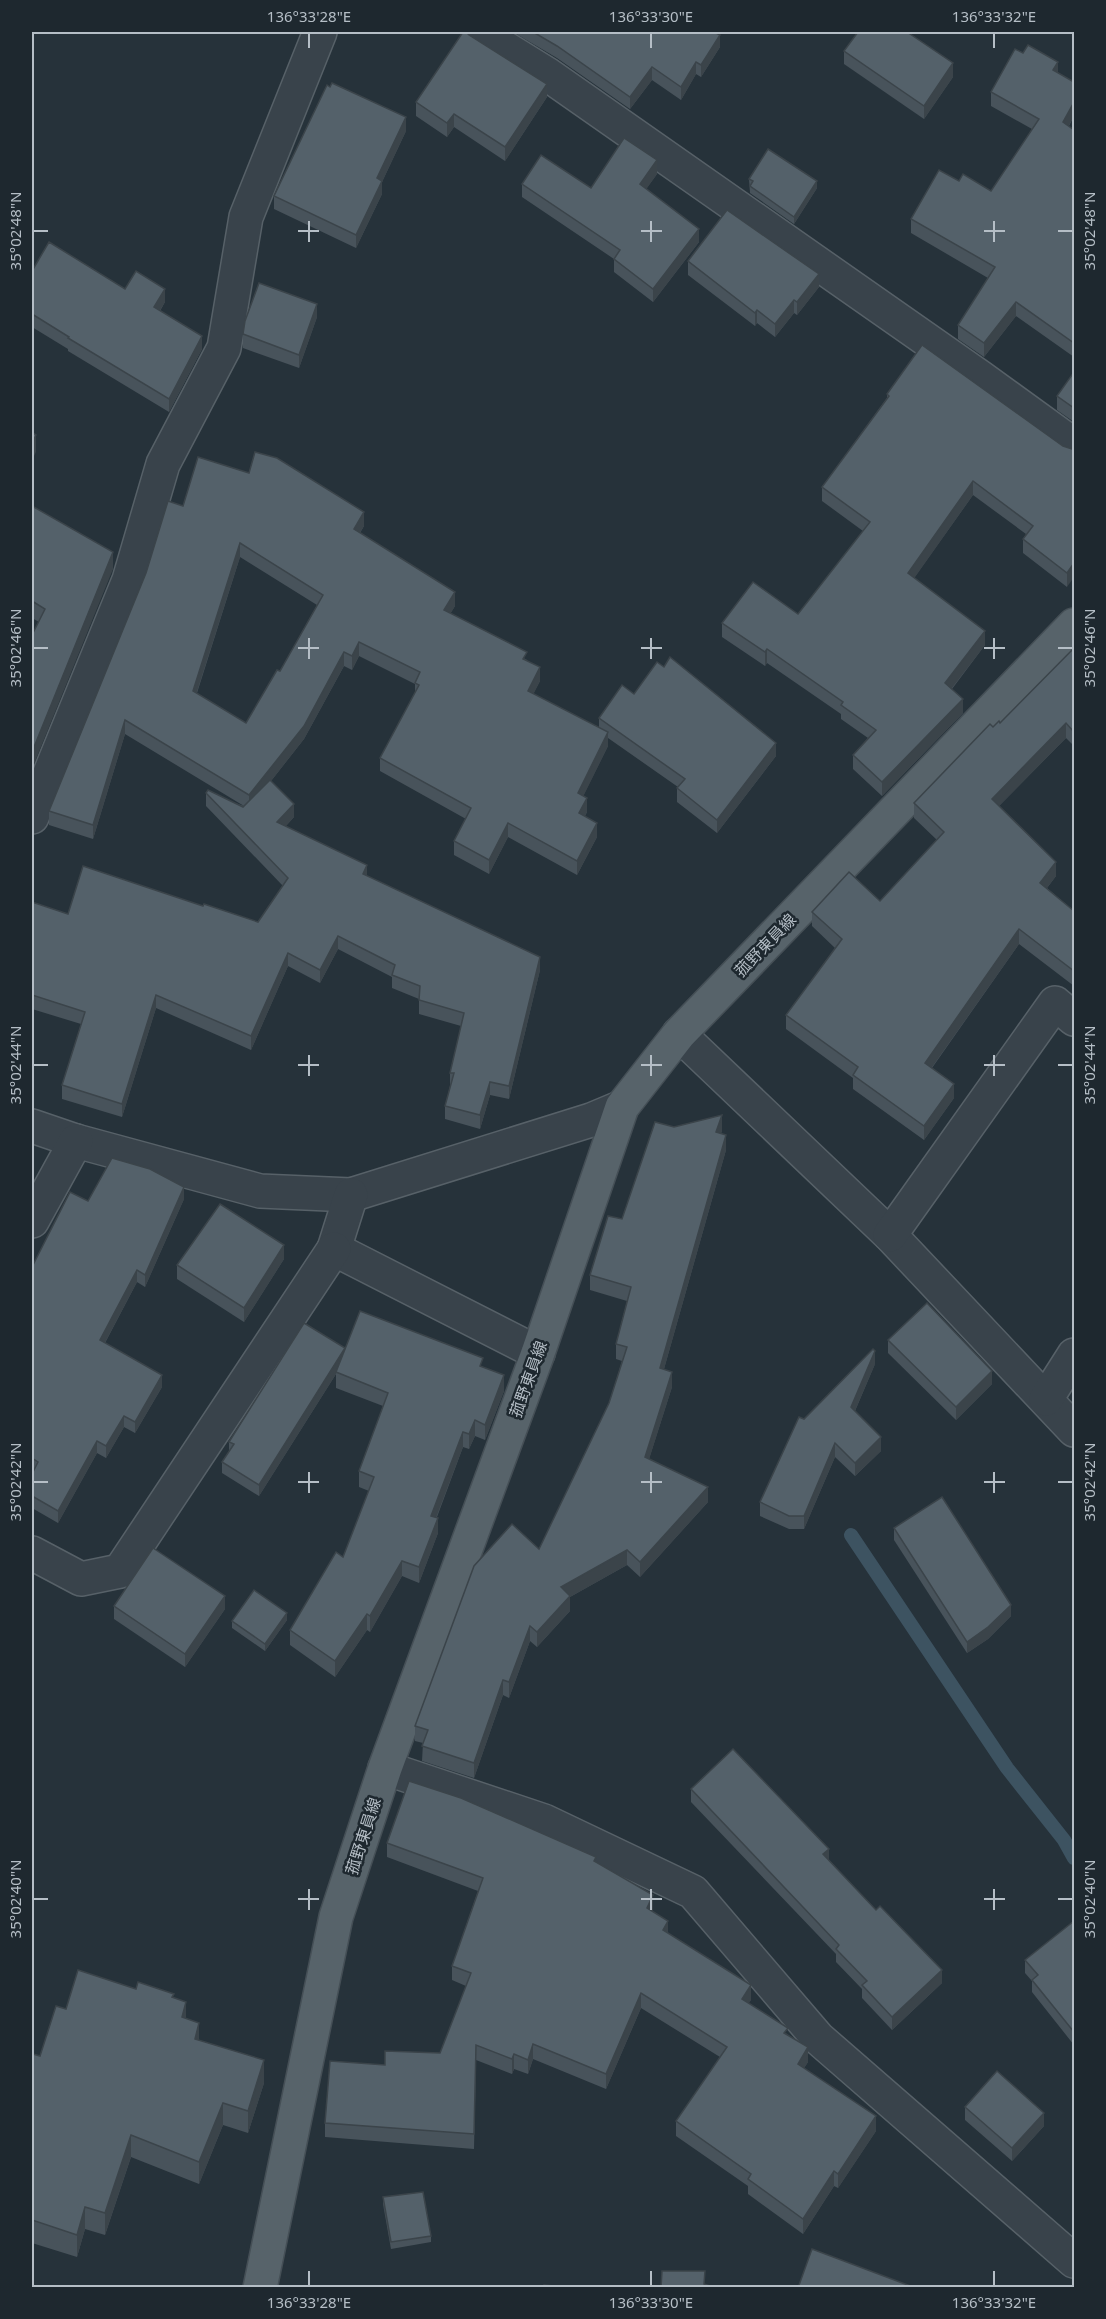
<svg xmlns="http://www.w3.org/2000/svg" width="1106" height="2319" font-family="'Noto Sans','Noto Sans JP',sans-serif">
	<rect width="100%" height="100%" fill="#26323a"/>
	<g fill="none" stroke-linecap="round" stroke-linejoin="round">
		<polyline stroke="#3d5361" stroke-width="14" points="851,1535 1007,1768 1064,1840 1074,1858"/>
		<g stroke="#576168" stroke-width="36">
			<g id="minor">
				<polyline points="479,32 547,74 980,377 1074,445"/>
				<polyline points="32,817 129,580 163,464 224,348 246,217 320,32"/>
				<polyline points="679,1034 890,1235 1074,1430"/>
				<polyline points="32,1126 76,1141 260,1191 351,1195 591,1120 622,1107"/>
				<polyline points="351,1195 334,1249 538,1353"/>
				<polyline points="32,1221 76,1141"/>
				<polyline points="890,1235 1055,1003 1074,1019"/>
				<polyline points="1046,1399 1074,1355"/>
				<polyline points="32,1553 81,1579 120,1571 334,1249"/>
				<polyline points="385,1768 544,1821 693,1892 818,2038 1074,2261"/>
			</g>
		</g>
		<g stroke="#454f56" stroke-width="36">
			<polyline id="major" points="260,2288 336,1917 385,1768 538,1353 622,1107 679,1034 1074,625"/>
		</g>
		<use href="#minor" stroke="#39434b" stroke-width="33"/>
		<use href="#major" stroke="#57636a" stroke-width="33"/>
	</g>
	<g fill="#48535b" fill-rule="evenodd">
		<polygon points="513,32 714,32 720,47 701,77 696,74 681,100 652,80 630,109 557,58"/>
		<polygon points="469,35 547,97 505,161 454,127 447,137 416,116 416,102"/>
		<polygon points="844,51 953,77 924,119 844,64"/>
		<polygon points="1058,73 1074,116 1069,126 1074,130 1074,357 1016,316 984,357 958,339 958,325 988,278 911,233 911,219 959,181 991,191 1032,129 991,106 991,92"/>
		<polygon points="406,131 382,182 382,194 356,248 274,209 274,196"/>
		<polygon points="657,174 646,189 699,242 653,302 614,272 614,259 522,197 522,184 591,188"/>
		<polygon points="749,179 817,188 794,224 750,193"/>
		<polygon points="688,261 819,287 797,315 794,313 775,337 757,323 755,326 688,275"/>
		<polygon points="32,271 125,289 165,302 160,311 202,349 169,412 68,351 68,349 32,327"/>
		<polygon points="317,317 299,368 243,348 243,334"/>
		<polygon points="1074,372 1074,422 1057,410 1057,396"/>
		<polygon points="887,394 1063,446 1072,449 1067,587 1023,553 1023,539 1026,534 973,495 914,578 985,645 952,689 963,713 882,796 853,769 853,755 868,738 841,719 841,714 767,663 765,666 722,637 722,623 798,614 863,531 822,501 822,487 887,398"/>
		<polygon points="32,506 113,569 39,622 32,618"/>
		<path d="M183,506L364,526L360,533L455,606L450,614L527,660L540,681L533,694L599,728V718L634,694L776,756L717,833L677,802V788L678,787L608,738V746L583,796L587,812L585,816L597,837L577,875L508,837L489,874L454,855V841L466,819L380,771V758L415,693V684L359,656L352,670L344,666L304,739L271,781L294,817L285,827L367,876L540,970L509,1099L490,1095L480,1129L445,1119V1106L450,1086V1073L461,1026L419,1014V999L392,988V977L338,949L320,983L288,966L251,1050L156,1008L122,1117L62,1099V1085L81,1024L32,1009V902L68,914L203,906L258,922L283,886L206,806V793L244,806L125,734L93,839L49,825V811ZM240,557L317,605L280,671L246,723L197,693Z"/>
		<polygon points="1074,648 1074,746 1066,738 999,806 1056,876 1047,888 1074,911 1074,986 1019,944 932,1068 954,1098 924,1140 853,1089 853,1078 786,1029 786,1015 835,948 812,926 812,912 880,901 937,840 914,818 914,803 993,727 1000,723"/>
		<polygon points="674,1127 722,1131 721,1133 726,1150 664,1369 672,1387 649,1459 708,1502 640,1577 627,1565 570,1597 570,1611 537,1647 530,1641 509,1698 503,1695 474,1778 422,1761 423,1743 415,1741 415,1726 539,1549 609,1403 622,1361 616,1359 616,1344 627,1301 590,1290 590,1275"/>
		<polygon points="184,1199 145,1287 137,1282 105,1343 162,1387 135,1433 124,1427 106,1458 97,1453 58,1523 32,1508 32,1474 33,1471 32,1470 32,1267"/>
		<polygon points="284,1259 244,1322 177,1279 177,1265"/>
		<polygon points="888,1340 992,1384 956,1420 888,1353"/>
		<polygon points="345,1348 483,1367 504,1391 485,1440 475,1436 469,1449 463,1447 437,1517 438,1533 419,1583 402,1576 370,1632 367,1630 335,1677 290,1645 290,1630 343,1557 369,1491 359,1487 359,1471 383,1406 336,1388 336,1374 259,1496 222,1473 222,1462 229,1452 229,1442"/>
		<polygon points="875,1364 855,1411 881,1451 855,1476 835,1457 804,1529 789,1529 760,1516 760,1502 804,1419"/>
		<polygon points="894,1528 1011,1616 988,1639 967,1653 894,1540"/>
		<polygon points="114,1606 225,1609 185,1667 114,1619"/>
		<polygon points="287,1620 265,1651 232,1628 232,1621"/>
		<polygon points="691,1789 829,1860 942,1983 892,2030 862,1998 862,1989 836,1962 836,1954 691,1802"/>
		<polygon points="387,1843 596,1862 653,1910 652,1911 668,1933 751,2000 748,2003 788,2035 808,2062 804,2068 876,2131 838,2188 834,2186 803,2234 748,2194 748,2186 676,2136 676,2121 720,2057 641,2008 606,2089 533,2059 528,2074 514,2069 512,2074 476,2060 474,2149 325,2137 325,2123 385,2065 440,2053 466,1986 452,1980 452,1966 478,1891 387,1857"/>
		<polygon points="1074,1921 1074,2045 1032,1992 1032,1981 1025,1973 1025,1960"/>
		<polygon points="136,1989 174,1998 199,2040 264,2083 248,2133 223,2125 199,2184 131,2157 105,2235 85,2229 77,2257 32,2243 32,2060 40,2056 66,2009"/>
		<polygon points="965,2107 1044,2126 1012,2161 965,2120"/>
		<polygon points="383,2197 431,2236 431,2242 391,2249 383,2204"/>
	</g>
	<g fill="#3b444a">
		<polygon points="720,35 720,47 701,77 701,65"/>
		<polygon points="696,62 696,74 681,100 681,87"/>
		<polygon points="1058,62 1058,76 1053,70"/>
		<polygon points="953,63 953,77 924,119 924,106"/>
		<polygon points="652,67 652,80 630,109 630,97"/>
		<polygon points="547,84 547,97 505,161 505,147"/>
		<polygon points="1074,102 1074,116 1063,136 1063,122"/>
		<polygon points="454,114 454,127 447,137 447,123"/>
		<polygon points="406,117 406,131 382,182 382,194 356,248 356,235 377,178"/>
		<polygon points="657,160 657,174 640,198 640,184"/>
		<polygon points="817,181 817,188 794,224 794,217"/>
		<polygon points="699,229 699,242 653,302 653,289"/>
		<polygon points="819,274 819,287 797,315 797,302"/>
		<polygon points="165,289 165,302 154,320 154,307"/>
		<polygon points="794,300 794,313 775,337 775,324"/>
		<polygon points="1016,302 1016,316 984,357 984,343"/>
		<polygon points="317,304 317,317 299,368 299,355"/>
		<polygon points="757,310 757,323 755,326 755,313"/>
		<polygon points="202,336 202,349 169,412 169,399"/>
		<polygon points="36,435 36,452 32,460 32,443"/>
		<polygon points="973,481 973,495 908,587 908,573"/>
		<polygon points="364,512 364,526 354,542 354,529"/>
		<polygon points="240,543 240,557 193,704 193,691"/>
		<polygon points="113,552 113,569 32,769 32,752"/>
		<polygon points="1074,563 1074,577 1067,587 1067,573"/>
		<polygon points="455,592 455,606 444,624 444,610"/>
		<polygon points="985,631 985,645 945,697 945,683"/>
		<polygon points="359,642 359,656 352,670 352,656"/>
		<polygon points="767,649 767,663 765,666 765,652"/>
		<polygon points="344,652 344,666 304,739 249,809 249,795"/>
		<polygon points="540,667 540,681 528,705 528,691"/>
		<polygon points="963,699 963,713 882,796 882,782"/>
		<polygon points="125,720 125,734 93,839 93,825"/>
		<polygon points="1066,723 1066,738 992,813 992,799"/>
		<polygon points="608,732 608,746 578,807 578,793"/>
		<polygon points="776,743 776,756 717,833 717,820"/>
		<polygon points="587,798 587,812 579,827 579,813"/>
		<polygon points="294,804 294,817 277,836 277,822"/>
		<polygon points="508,823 508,837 489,874 489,860"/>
		<polygon points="597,823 597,837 577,875 577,861"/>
		<polygon points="1056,862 1056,876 1040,897 1040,883"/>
		<polygon points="367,865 367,879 363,874"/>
		<polygon points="1019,929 1019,944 925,1077 925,1063"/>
		<polygon points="338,936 338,949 320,983 320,970"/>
		<polygon points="288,953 288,966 251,1050 251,1036"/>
		<polygon points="540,957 540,970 509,1099 509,1086"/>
		<polygon points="156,995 156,1008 122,1117 122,1104"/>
		<polygon points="490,1082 490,1095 480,1129 480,1115"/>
		<polygon points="954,1084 954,1098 924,1140 924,1126"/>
		<polygon points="722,1115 722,1131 716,1147 716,1132"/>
		<polygon points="726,1135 726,1150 660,1383 660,1368"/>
		<polygon points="184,1187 184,1199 145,1287 145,1275"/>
		<polygon points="284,1245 284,1259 244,1322 244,1308"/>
		<polygon points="137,1270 137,1282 100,1352 100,1340"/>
		<polygon points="345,1348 336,1374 259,1496 259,1485"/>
		<polygon points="875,1351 875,1364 851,1420 851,1407"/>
		<polygon points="992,1371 992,1384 956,1420 956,1407"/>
		<polygon points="672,1372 672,1387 645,1472 645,1457"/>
		<polygon points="162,1375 162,1387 135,1433 135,1422"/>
		<polygon points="504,1375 504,1391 485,1440 485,1425"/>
		<polygon points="124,1416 124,1427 106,1458 106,1446"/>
		<polygon points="475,1420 475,1436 469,1449 469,1434"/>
		<polygon points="463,1432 463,1447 431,1531 431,1516"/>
		<polygon points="881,1437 881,1451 855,1476 855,1463"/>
		<polygon points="97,1441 97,1453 58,1523 58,1511"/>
		<polygon points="835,1443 835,1457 804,1529 804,1516"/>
		<polygon points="708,1487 708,1502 640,1577 640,1562"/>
		<polygon points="438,1518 438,1533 419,1583 419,1567"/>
		<polygon points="627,1550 627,1565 570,1597 570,1611 537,1647 537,1632 561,1587"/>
		<polygon points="402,1561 402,1576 370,1632 370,1616"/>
		<polygon points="225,1596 225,1609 185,1667 185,1654"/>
		<polygon points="1011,1605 1011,1616 988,1639 967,1653 967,1642"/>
		<polygon points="287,1613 287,1620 265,1651 265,1644"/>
		<polygon points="367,1614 367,1630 335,1677 335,1661"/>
		<polygon points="530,1626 530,1641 509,1698 509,1682"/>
		<polygon points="503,1680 503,1695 474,1778 474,1763"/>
		<polygon points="829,1849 829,1862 823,1854"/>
		<polygon points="653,1895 653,1910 647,1923 647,1908"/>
		<polygon points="668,1921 668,1936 663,1930"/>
		<polygon points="942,1970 942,1983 892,2030 892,2017"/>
		<polygon points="751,1985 751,2000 742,2014 742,1999"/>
		<polygon points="641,1993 641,2008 606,2089 606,2074"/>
		<polygon points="186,2002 186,2024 182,2017"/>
		<polygon points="199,2023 199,2045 195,2039"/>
		<polygon points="533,2044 533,2059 528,2074 528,2060"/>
		<polygon points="808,2047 808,2062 798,2078 798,2064"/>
		<polygon points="514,2054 514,2069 512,2074 512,2059"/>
		<polygon points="264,2060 264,2083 248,2133 248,2111"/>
		<polygon points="223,2103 223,2125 199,2184 199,2162"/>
		<polygon points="1044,2113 1044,2126 1012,2161 1012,2148"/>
		<polygon points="876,2116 876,2131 838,2188 838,2174"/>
		<polygon points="131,2135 131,2157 105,2235 105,2213"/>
		<polygon points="834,2171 834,2186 803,2234 803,2219"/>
		<polygon points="85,2207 85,2229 77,2257 77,2235"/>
	</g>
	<g fill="#54616a" stroke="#3b444a" stroke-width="1.5" fill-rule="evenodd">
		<polygon points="463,32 466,32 469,35 547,84 505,147 454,114 447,123 416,102"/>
		<polygon points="533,32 714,32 720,35 701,65 696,62 681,87 652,67 630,97 557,46"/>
		<polygon points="858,32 907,32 953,63 924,106 844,51"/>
		<polygon points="1028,45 1058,62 1053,70 1074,82 1074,102 1063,122 1074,130 1074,343 1016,302 984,343 958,325 995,267 911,219 939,170 959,181 963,174 991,191 1039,119 991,92 1015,49 1023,53"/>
		<polygon points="332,83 406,117 377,178 382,181 356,235 274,196 327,85 330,87"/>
		<polygon points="624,138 657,160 640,184 699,229 653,289 614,259 620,250 522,184 541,155 591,188"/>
		<polygon points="768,149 817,181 794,217 750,186 753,181 749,179"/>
		<polygon points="727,210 819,274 797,302 794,300 775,324 757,310 755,313 688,261"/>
		<polygon points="49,242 125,289 136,271 165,289 154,307 202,336 169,399 68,338 69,337 32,314 32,271"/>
		<polygon points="259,283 317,304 299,355 243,334 245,321"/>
		<polygon points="922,345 1063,446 1072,449 1074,449 1074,563 1067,573 1023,539 1033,526 973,481 908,573 985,631 945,683 963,699 882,782 853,755 876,730 841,705 843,702 767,649 765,652 722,623 753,582 798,614 870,522 822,487 889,396 887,394"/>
		<polygon points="1074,372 1074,408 1057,396"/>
		<polygon points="32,432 36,435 32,443"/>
		<path d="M255,452L277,458L364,512L354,529L455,592L444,610L527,652L523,659L540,667L528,691L608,732L578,793L587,798L579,813L597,823L577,861L508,823L489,860L454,841L471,808L380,758L419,685L415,683L420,672L359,642L352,656L344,652L304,726L249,795L125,720L93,825L49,811L146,573L168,501L183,506L198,457L249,473ZM240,543L323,595L280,671L277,670L246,723L193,691Z"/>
		<polygon points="32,506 113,552 32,752 32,635 45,609 32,601"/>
		<polygon points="1074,648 1074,732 1066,723 992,799 1056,862 1040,883 1074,911 1074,971 1019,929 925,1063 954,1084 924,1126 853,1075 858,1067 786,1015 842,939 812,912 849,872 880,901 944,832 914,803 990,724 993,727 999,721 1000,723"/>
		<polygon points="670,657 776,743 717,820 677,788 685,779 599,718 622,685 634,694 657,662 664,667"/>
		<polygon points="270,780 294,804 277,822 367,865 363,874 540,957 509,1086 490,1082 480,1115 445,1106 454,1073 450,1073 464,1013 419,1000 420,986 392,975 395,965 338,936 320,970 288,953 251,1036 156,995 122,1104 62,1085 85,1012 32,995 32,902 68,914 83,866 203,906 204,904 258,922 288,878 206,793 208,790 243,807"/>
		<polygon points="722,1115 716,1132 726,1135 660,1368 672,1372 645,1457 708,1487 640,1562 627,1550 561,1587 570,1596 537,1632 530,1626 509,1682 503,1680 474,1763 422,1746 428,1730 415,1726 474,1566 512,1524 539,1549 609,1403 627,1347 616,1344 631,1287 590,1275 608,1216 622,1219 655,1122 674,1127"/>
		<polygon points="112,1158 150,1169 184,1187 145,1275 137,1270 100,1340 162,1375 135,1422 124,1416 106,1446 97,1441 58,1511 32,1496 32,1474 38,1462 32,1458 32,1267 70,1192 88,1201"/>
		<polygon points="220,1204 284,1245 244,1308 177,1265"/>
		<polygon points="927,1303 992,1371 956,1407 888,1340"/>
		<polygon points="360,1311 483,1358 480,1366 504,1375 485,1425 475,1420 469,1434 463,1432 431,1516 438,1518 419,1567 402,1561 370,1616 367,1614 335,1661 290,1630 336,1552 343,1557 374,1477 359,1471 388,1393 336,1372"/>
		<polygon points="304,1323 345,1348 259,1485 222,1462 234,1444 229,1442"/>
		<polygon points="873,1349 875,1351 851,1407 881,1437 855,1463 835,1443 804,1516 789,1516 760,1502 799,1417 804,1419"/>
		<polygon points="942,1497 1011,1605 988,1627 967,1642 894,1528"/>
		<polygon points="153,1548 225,1596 185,1654 114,1606"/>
		<polygon points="254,1590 287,1613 265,1644 232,1621"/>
		<polygon points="733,1749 829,1849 823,1854 876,1910 880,1906 942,1970 892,2017 862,1985 867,1981 836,1949 839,1945 691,1789"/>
		<polygon points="409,1781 461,1798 596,1857 594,1861 653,1895 647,1908 668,1921 663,1930 751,1985 742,1999 788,2028 784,2033 808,2047 798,2064 876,2116 838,2174 834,2171 803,2219 748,2179 751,2174 676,2121 727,2047 641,1993 606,2074 533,2044 528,2060 514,2054 512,2059 476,2045 474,2134 325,2123 330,2061 385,2065 385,2051 440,2053 471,1973 452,1966 483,1878 387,1843"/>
		<polygon points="1074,1921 1074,2032 1032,1980 1038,1975 1025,1960"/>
		<polygon points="78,1970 136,1989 138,1982 174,1994 172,1997 186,2002 182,2017 199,2023 195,2039 264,2060 248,2111 223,2103 199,2162 131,2135 105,2213 85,2207 77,2235 32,2220 32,2060 33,2054 40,2056 56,2006 66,2009"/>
		<polygon points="997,2071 1044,2113 1012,2148 965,2107"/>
		<polygon points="423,2192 431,2236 391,2242 383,2197"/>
		<polygon points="812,2249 913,2287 798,2288"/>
		<polygon points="662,2271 705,2271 704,2284 716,2288 661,2288"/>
		<polygon points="544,2285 574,2288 544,2288"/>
	</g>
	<path fill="none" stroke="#b5bec6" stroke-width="2" d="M309,33V48M651,33V48M994,33V48M309,221V242M651,221V242M994,221V242M33,231H48M298,231H319M641,231H662M984,231H1005M1058,231H1073M309,638V659M651,638V659M994,638V659M33,648H48M298,648H319M641,648H662M984,648H1005M1058,648H1073M309,1055V1076M651,1055V1076M994,1055V1076M33,1065H48M298,1065H319M641,1065H662M984,1065H1005M1058,1065H1073M309,1472V1493M651,1472V1493M994,1472V1493M33,1482H48M298,1482H319M641,1482H662M984,1482H1005M1058,1482H1073M309,1889V1910M651,1889V1910M994,1889V1910M33,1899H48M298,1899H319M641,1899H662M984,1899H1005M1058,1899H1073M309,2271V2286M651,2271V2286M994,2271V2286"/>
	<g text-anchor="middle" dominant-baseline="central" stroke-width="5" stroke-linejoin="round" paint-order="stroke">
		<g font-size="16" fill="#b5bec6" stroke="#1e282f">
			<text transform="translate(765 945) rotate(-46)">菰野東員線</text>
			<text transform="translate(528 1379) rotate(-70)">菰野東員線</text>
			<text transform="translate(363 1836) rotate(-72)">菰野東員線</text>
		</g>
	</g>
	<rect width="1106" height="2319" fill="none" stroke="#1e282f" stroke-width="66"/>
	<rect x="33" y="33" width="1040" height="2253" fill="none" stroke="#b5bec6" stroke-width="2"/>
	<g font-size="15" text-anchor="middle" fill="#b5bec6">
		<text x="309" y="22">136°33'28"E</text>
		<text x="651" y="22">136°33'30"E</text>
		<text x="994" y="22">136°33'32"E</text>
		<text transform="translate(16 231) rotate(-90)" y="5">35°02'48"N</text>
		<text transform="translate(1090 231) rotate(-90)" y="5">35°02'48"N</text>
		<text transform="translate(16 648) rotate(-90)" y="5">35°02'46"N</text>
		<text transform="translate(1090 648) rotate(-90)" y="5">35°02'46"N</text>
		<text transform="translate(16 1065) rotate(-90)" y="5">35°02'44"N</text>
		<text transform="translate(1090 1065) rotate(-90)" y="5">35°02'44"N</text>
		<text transform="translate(16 1482) rotate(-90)" y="5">35°02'42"N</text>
		<text transform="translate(1090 1482) rotate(-90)" y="5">35°02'42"N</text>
		<text transform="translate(16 1899) rotate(-90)" y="5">35°02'40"N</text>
		<text transform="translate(1090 1899) rotate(-90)" y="5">35°02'40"N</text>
		<text x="309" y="2308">136°33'28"E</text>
		<text x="651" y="2308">136°33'30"E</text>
		<text x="994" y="2308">136°33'32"E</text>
	</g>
</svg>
